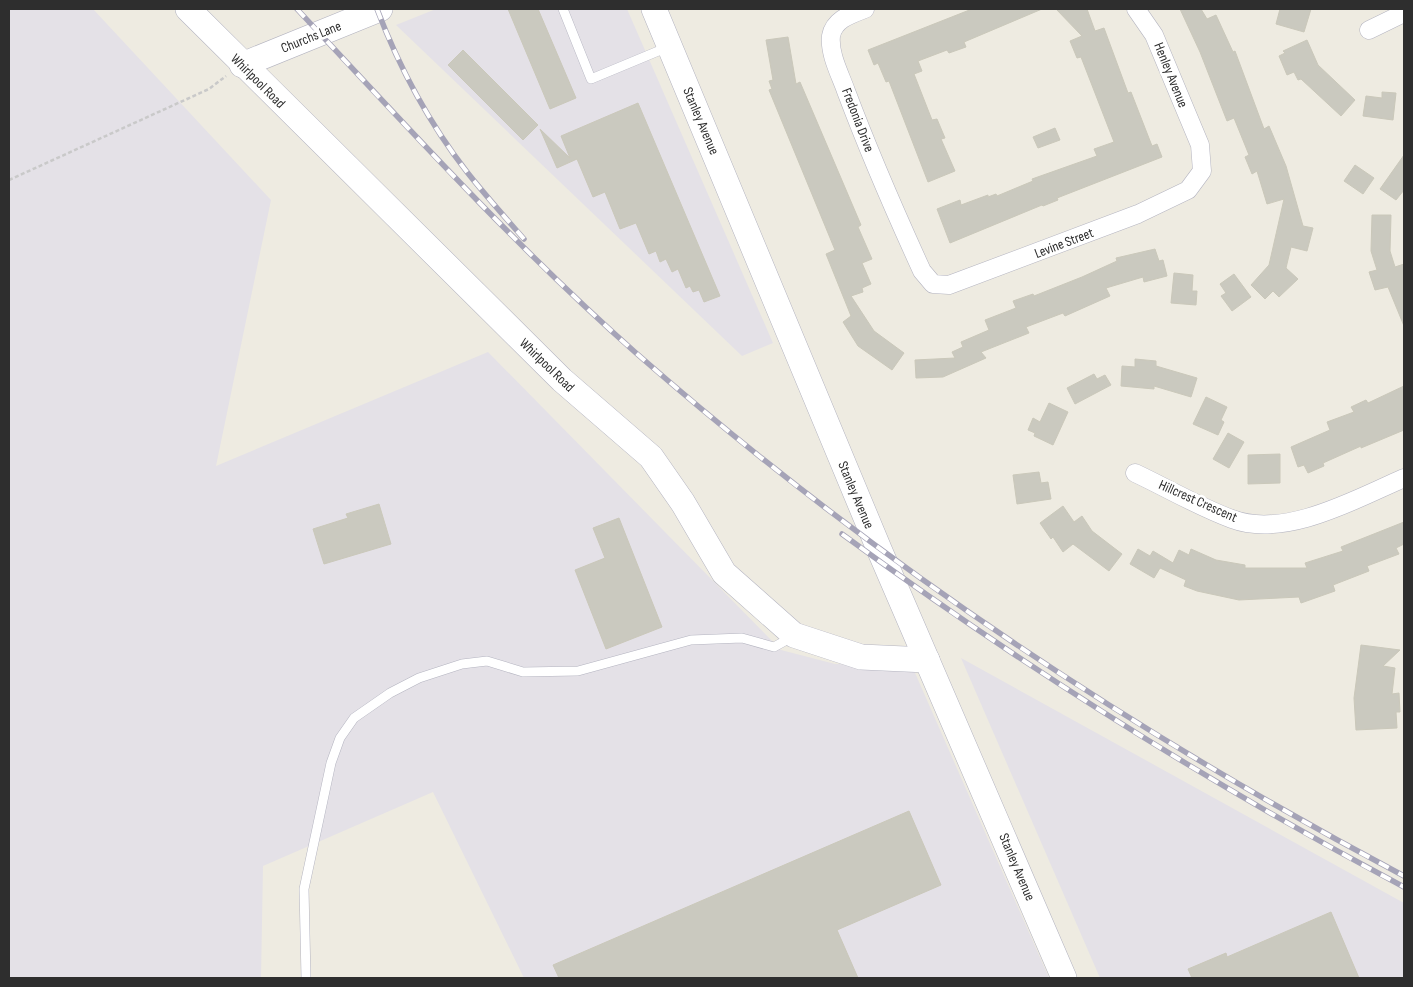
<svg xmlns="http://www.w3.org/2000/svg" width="1413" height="987" font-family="'Sofia Sans Condensed',sans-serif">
	<rect width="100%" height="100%" fill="#eeebe1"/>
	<g fill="#e4e1e7">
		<polygon points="9,9 93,9 271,200 216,466 488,352 781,650 835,664 912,666 1049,978 524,978 433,792 263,866 261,978 9,978"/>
		<polygon points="436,9 627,9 773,343 742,356 396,25"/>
		<polygon points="961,658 1404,903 1404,978 1100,978"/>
	</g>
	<g fill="#cac9bf" stroke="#cac8ba">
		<polygon points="508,9 538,9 576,98 550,109"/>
		<polygon points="972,9 1042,9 964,42 966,47 949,53 947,50 918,61 922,71 914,74 932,120 937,119 945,138 941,139 955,171 928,182 889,81 886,82 878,63 874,65 868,50"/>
		<polygon points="1056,9 1087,9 1095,31 1104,28 1128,93 1131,92 1152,146 1157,144 1162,157 1057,198 1058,200 1043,206 1042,205 950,243 937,209 960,200 961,205 988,195 988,197 996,194 997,196 1033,181 1032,179 1097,156 1094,149 1114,142 1081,57 1077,58 1070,41 1082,36"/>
		<polygon points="1180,9 1201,9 1207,19 1216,15 1233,52 1235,51 1264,129 1269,126 1286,166 1303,226 1313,228 1307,251 1291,247 1286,268 1298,279 1279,297 1273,291 1265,299 1251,285 1269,265 1284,199 1267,204 1257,171 1252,174 1245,157 1249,155 1234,118 1227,121 1200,52"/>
		<polygon points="1280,9 1311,9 1304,32 1276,24"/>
		<polygon points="788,37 796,84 800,82 861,225 858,227 872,259 862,263 871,284 862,288 863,292 851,296 874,331 904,353 892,370 858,346 843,322 851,316 826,254 835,250 769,90 772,89 769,81 773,80 766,40"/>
		<polygon points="1307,40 1318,65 1355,100 1341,116 1301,79 1298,80 1294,72 1287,75 1279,56 1285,53 1283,51"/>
		<polygon points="463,50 538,125 523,140 448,65"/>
		<polygon points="1382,92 1396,93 1393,120 1363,116 1366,96 1382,98"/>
		<polygon points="638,103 720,296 704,302 699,290 693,292 690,286 686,288 678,269 672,272 666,259 660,262 656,251 649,254 636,223 620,229 605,192 593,197 577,159 557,168 540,129 570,158 561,136"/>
		<polygon points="1055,128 1060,140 1038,148 1033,137"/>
		<polygon points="1404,155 1404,190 1396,200 1380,189"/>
		<polygon points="1355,165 1374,178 1363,194 1344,181"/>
		<polygon points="1372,215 1391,215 1390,251 1395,267 1404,264 1404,326 1388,287 1375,290 1369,272 1377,270 1371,251"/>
		<polygon points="1155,249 1159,261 1163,260 1167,276 1144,282 1143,277 1106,288 1110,296 1065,316 1063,313 1026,327 1029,333 981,352 986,358 943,377 916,378 915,360 955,358 952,352 963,347 961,342 989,330 985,320 1016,308 1013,301 1033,294 1034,296 1082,277 1117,261 1116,258"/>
		<polygon points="1174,273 1193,275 1192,291 1197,291 1196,305 1171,303"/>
		<polygon points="1234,274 1251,297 1232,311 1221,296 1226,293 1220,284"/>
		<polygon points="1135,359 1156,361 1156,366 1197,378 1191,397 1154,386 1154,389 1121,386 1122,366 1135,367"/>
		<polygon points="1094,374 1097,379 1105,375 1111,385 1075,404 1067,388"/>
		<polygon points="1404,386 1404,430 1361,448 1361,446 1323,463 1324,466 1308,473 1304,465 1298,467 1291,447 1330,430 1327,422 1354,412 1351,407 1366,400 1368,403"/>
		<polygon points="1206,397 1227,407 1221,420 1224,422 1218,435 1193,424"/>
		<polygon points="1049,403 1068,412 1053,445 1034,436 1035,433 1028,430 1033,418 1040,422"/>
		<polygon points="1228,433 1244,442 1229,468 1213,459"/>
		<polygon points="1280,454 1280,483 1248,484 1248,455"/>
		<polygon points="1039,472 1041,483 1048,482 1051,499 1017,504 1013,475"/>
		<polygon points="379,504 391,544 324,564 313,529 348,518 346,514"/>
		<polygon points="1063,506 1074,522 1082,516 1092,531 1122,554 1109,571 1073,544 1063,552 1053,537 1051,539 1040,523"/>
		<polygon points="619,518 662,627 606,649 575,570 605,558 593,528"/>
		<polygon points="1404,522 1404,544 1396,548 1399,554 1367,566 1369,571 1333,585 1335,591 1301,603 1299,597 1239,600 1197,591 1184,586 1186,580 1160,568 1154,578 1130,564 1138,549 1150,556 1153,551 1173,563 1179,550 1189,555 1191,549 1216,560 1245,565 1245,568 1307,568 1305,563 1343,551 1341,547"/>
		<polygon points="1361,645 1400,650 1383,666 1395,668 1392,694 1399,693 1400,712 1396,712 1397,728 1356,730 1354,698"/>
		<polygon points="909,811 941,885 837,930 858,978 559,978 553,965"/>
		<polygon points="1331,912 1359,978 1192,978 1188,969 1226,953 1227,957"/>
	</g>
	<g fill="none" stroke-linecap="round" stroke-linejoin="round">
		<g stroke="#b4b4c0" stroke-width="10">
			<g id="lane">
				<polyline points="563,9 591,79 668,47"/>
				<polyline points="306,978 304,889 331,763 340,738 354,718 390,693 419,678 462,664 487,661 523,672 578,671 691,640 742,638 774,647 792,637"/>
			</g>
		</g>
		<g stroke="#b4b4c0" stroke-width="19">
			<g id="street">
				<path d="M865,9C852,14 834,19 831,36C829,54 840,74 846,91C869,152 895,212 922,271L933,284L949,285L1138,214L1188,190L1202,171L1200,145L1154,35L1136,9"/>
				<polyline points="1369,30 1404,13"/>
				<path d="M1135,473C1167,488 1199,507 1232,519C1285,539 1356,499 1404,478"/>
			</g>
		</g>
		<g stroke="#b4b4c0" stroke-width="26">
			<g id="secondary">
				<polyline points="188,9 562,380 651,457 683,503 724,573 794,635 861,657 927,660"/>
				<polyline points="654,9 879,549 1064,978"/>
				<polyline points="242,65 380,9"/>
			</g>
		</g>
		<polyline stroke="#c9c9c9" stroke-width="2.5" stroke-dasharray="4 2.5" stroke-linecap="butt" points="9,180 209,89 226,76"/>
		<use href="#lane" stroke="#fff" stroke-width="9"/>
		<use href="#street" stroke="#fff" stroke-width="18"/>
		<use href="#secondary" stroke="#fff" stroke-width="25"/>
		<g stroke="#a5a3b7" stroke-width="5.5">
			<g id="rail">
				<path d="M297,9C406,126 515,246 636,353C870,558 1129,730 1404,876"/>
				<path d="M377,9C399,67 429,123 467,172C485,195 505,217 524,239"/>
				<path d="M842,534C1021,665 1208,783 1404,887"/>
			</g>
		</g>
		<use href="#rail" stroke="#fff" stroke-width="4" stroke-dasharray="11" stroke-linecap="butt"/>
	</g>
	<g text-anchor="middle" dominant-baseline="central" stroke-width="5" stroke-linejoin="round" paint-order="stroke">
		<g font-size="14" fill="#2e2e2e" stroke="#fff">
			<text transform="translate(311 37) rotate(-22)">Churchs Lane</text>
			<text transform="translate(1171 75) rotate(68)">Henley Avenue</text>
			<text transform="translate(258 81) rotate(45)">Whirlpool Road</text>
			<text transform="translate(858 120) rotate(69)">Fredonia Drive</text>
			<text transform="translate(701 121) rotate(67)">Stanley Avenue</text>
			<text transform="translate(1064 243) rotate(-21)">Levine Street</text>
			<text transform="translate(547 365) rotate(44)">Whirlpool Road</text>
			<text transform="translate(856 495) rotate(67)">Stanley Avenue</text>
			<text transform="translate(1198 501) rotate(24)">Hillcrest Crescent</text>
			<text transform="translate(1017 867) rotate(67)">Stanley Avenue</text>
		</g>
	</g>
	<rect width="1413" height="987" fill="none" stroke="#2e2e2e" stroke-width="20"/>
</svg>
